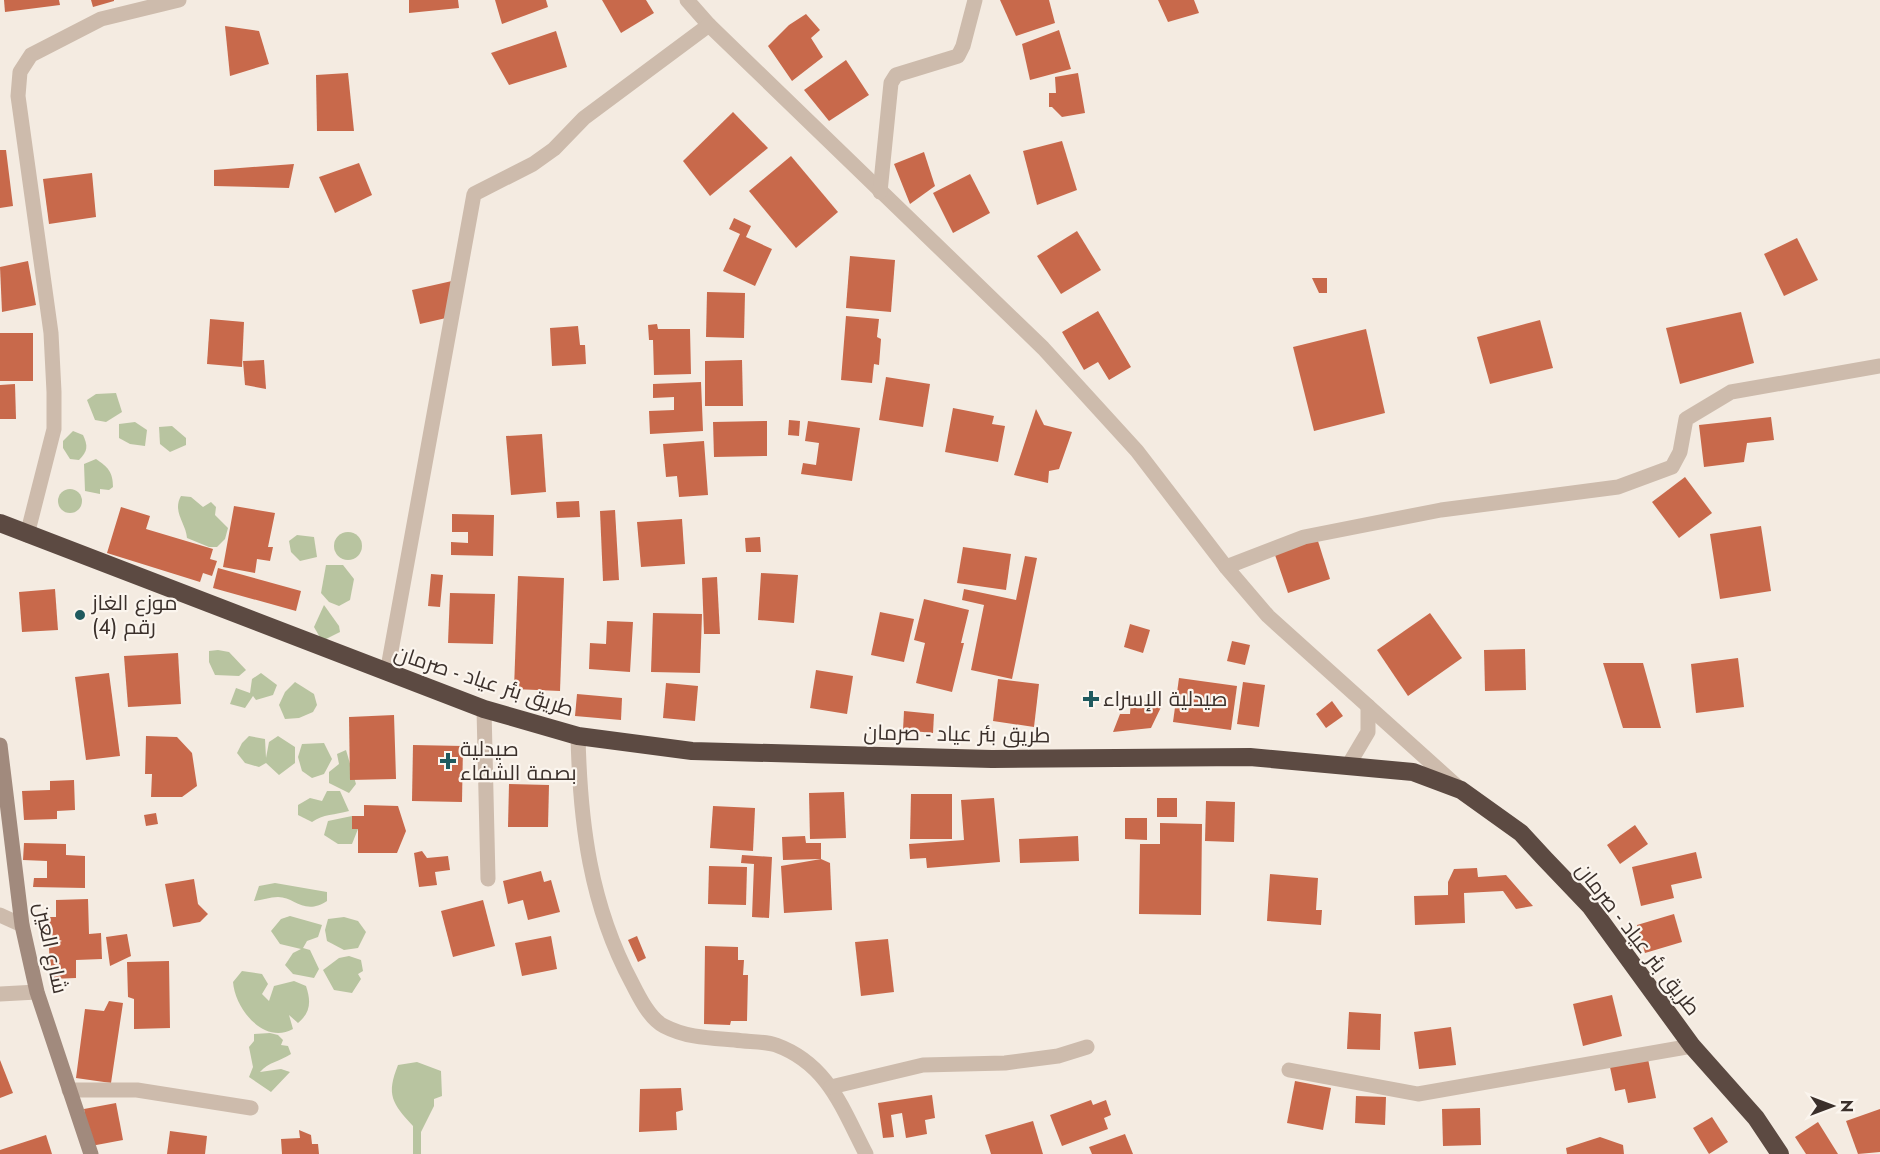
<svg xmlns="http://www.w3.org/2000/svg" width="1880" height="1154" font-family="Jost,Cairo,sans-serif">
	<rect width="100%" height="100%" fill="#f4ebe1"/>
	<g fill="#b8c4a0">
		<polygon points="116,393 122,412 106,422 95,420 87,400 96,394"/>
		<polygon points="135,422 147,430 145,446 130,444 119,438 119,424"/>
		<polygon points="172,426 186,438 186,445 170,452 160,444 159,427"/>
		<path d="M73,431L83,435C88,446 88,451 79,460L70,459L63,448V441Z"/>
		<path d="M96,459C108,467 113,472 113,487L109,490L100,489V494L85,491L84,464Z"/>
		<circle cx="70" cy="501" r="12"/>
		<path d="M181,496L191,497L203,507L211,502L216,507L215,515L228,528L225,539L217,547H209L187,538C186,523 172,512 181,496Z"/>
		<circle cx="348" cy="546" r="14"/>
		<polygon points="297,535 314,537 317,557 300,561 291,552 289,541"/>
		<polygon points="326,565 343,565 354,579 350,600 339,606 329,602 321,593"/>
		<polygon points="324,605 339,626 340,632 322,641 314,627"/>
		<polygon points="218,650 229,652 246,670 239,676 215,675 209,662 209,651"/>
		<polygon points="261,673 277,685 273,695 256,700 253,696 245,708 230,704 236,688 250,693 252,679"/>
		<polygon points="295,682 314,694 317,705 313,712 299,718 285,719 279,705 285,692"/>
		<polygon points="249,736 265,739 266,758 269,742 278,736 295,747 295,763 279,775 266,763 259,767 245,763 237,753 242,743"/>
		<polygon points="324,743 332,759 324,774 312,778 302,771 298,757 302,744"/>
		<polygon points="346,750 356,784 349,793 329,783 329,772 339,764 337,754"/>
		<path d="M327,791H340L349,811C335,815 323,814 312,822L298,815V805L310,798L322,801Z"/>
		<polygon points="352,816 358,829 352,844 338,844 324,835 328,821"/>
		<path d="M275,883L327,892V901C304,916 295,897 278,897C270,897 262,900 254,901L259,886Z"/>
		<polygon points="290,916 322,925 318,937 307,941 303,948 310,950 319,969 314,978 293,974 285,965 293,953 301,949 280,944 271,931 281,919"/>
		<polygon points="344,917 358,921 366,932 358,948 344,950 327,941 325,930 328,919"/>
		<polygon points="349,956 361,960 363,971 358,974 361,979 352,993 334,990 323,970 339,958"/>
		<path d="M242,971L262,974L268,984L262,994L269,1001L274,986L294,981L306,986C311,1001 311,1012 298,1023L289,1015L293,1029C264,1045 235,1009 233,982Z"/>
		<path d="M270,1033L278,1035L283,1040L281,1045L288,1046L291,1054C281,1061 268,1062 260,1072L281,1069L290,1072L271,1092L249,1077L253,1067L249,1047L254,1041V1034Z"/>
		<path d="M417,1062L441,1071L442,1096L434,1099V1106L421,1132V1154H413V1126C392,1103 386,1095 398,1065Z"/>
	</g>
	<g fill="#c8694b">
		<polygon points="4,0 59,0 60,5 5,12"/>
		<polygon points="91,0 114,0 114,1 93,7"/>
		<polygon points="409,0 458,0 459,8 409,13"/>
		<polygon points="495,0 546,0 548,7 502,24"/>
		<polygon points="602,0 646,0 654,13 621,33"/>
		<polygon points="1000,0 1049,0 1055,23 1016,36"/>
		<polygon points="1158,0 1194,0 1199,13 1168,22"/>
		<polygon points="806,14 820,30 811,38 823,57 792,81 768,46 789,25"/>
		<polygon points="225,26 259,31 269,64 230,76"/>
		<polygon points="1059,30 1071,69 1030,80 1022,44"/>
		<polygon points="556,31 567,67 509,85 491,53"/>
		<polygon points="846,60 869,95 829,121 804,90"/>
		<polygon points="348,73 354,131 317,131 316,75"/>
		<polygon points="1078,73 1085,113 1062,117 1052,107 1049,107 1049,93 1056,93 1055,77"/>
		<polygon points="733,112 768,148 710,196 683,161"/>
		<polygon points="1062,141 1077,190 1037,205 1023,151"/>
		<polygon points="0,150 6,150 13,206 0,208"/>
		<polygon points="924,152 935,186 910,204 894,164"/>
		<polygon points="791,156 838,212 796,248 749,191"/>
		<polygon points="359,163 372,195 335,213 319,177"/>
		<polygon points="294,164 289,188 214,186 214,170"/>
		<polygon points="92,173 96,217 49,224 43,179"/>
		<polygon points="970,174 990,213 953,233 933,193"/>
		<polygon points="734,218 751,226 746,237 772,249 755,286 723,271 740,234 729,229"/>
		<polygon points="1077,231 1101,270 1061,294 1037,256"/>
		<polygon points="1797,238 1818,280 1784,296 1764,254"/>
		<polygon points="850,256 895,260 891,312 846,308"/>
		<polygon points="28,261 36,305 2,312 0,267"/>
		<polygon points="1312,278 1327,278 1327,293 1319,293"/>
		<polygon points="452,281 459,315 420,324 412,290"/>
		<polygon points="707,292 745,293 744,338 706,337"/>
		<polygon points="1098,311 1131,367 1109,380 1098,362 1084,370 1062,332"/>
		<polygon points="1741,312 1754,363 1680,384 1666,328"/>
		<polygon points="846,316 879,319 877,337 881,339 879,365 874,364 872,383 841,380"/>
		<polygon points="210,319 244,322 242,367 207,364"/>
		<polygon points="1540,320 1553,368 1490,384 1477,337"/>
		<polygon points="657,324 658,329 690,329 691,374 654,375 653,340 649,340 648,325"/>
		<polygon points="578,326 580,345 585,345 586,364 552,366 550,328"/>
		<polygon points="1366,329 1385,413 1314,431 1293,347"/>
		<rect x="0" y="333" width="33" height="48"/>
		<polygon points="264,360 266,389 245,385 243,361"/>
		<polygon points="742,360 743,406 705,406 705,361"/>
		<polygon points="886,377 930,384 923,427 879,420"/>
		<polygon points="701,382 703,431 650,434 649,411 674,410 674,397 653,398 653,384"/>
		<polygon points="15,384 16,419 0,419 0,385"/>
		<polygon points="953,408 994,416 992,424 1005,426 998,462 945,452"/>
		<polygon points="1036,409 1044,425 1072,432 1059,469 1049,471 1048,483 1014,475"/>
		<polygon points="1771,417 1774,440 1747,443 1744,462 1704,467 1699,425"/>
		<polygon points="789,420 800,421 799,436 788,435"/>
		<polygon points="767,421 767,456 714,457 713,422"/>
		<polygon points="808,421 860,428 852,481 801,474 803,463 816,465 819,443 805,441"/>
		<polygon points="542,434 546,492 511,495 506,436"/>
		<polygon points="704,441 708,495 679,497 677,476 666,477 663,444"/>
		<polygon points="1685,477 1712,513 1679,538 1652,502"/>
		<polygon points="579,501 580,517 557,518 556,502"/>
		<polygon points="234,506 275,513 268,547 273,547 270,561 257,559 255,573 223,567"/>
		<polygon points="121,507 150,516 146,529 213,549 210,559 217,561 212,576 203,573 200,582 107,553"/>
		<polygon points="615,510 619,580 603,581 600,511"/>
		<polygon points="452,514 494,515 493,556 451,555 451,542 468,543 468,532 452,532"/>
		<polygon points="682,519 685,564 641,567 637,522"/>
		<polygon points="1761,526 1771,591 1720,599 1710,534"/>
		<polygon points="760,537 761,552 746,552 745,538"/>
		<polygon points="1317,538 1330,579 1288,593 1274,552"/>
		<polygon points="963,547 1011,554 1006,590 957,583"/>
		<polygon points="1025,556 1037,558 1012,679 971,670 984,605 962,600 964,589 1016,600"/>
		<polygon points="218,568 301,591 296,611 213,588"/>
		<polygon points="761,573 798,575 794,623 758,620"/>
		<polygon points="431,574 443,575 440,607 428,606"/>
		<polygon points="518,576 564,578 560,691 514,689"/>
		<polygon points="717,577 720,634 704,634 702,578"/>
		<polygon points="55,589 58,630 22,632 19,592"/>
		<polygon points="450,593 495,594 493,644 448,643"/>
		<polygon points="924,599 969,610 961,643 964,643 952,692 916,683 925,643 914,640"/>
		<polygon points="880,612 914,619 904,662 871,655"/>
		<polygon points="653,613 702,614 700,673 651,672"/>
		<polygon points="1430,613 1462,658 1408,696 1377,650"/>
		<polygon points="607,621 633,622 630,672 589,669 590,643 606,644"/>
		<polygon points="1130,624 1150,630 1143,653 1124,647"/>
		<polygon points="1232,641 1250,645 1245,665 1227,661"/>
		<polygon points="1525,649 1526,690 1485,691 1484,650"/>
		<polygon points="178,653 181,704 128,707 124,656"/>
		<polygon points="1738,658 1744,707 1696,713 1691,664"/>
		<polygon points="1603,663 1643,663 1661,728 1623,728"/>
		<polygon points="816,670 853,676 847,714 810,708"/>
		<polygon points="109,673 120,756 86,760 75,677"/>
		<polygon points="1179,678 1237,686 1231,730 1173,722"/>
		<polygon points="998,679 1039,684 1034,727 993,721"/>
		<polygon points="1243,682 1265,685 1259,727 1237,724"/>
		<polygon points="666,683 698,686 695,721 663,718"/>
		<polygon points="577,694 622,698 621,720 575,716"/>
		<polygon points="1131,701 1163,703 1151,728 1113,732 1120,714 1130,714"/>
		<polygon points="1332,701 1343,716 1326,728 1316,714"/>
		<polygon points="904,711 934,714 933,733 903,730"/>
		<polygon points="394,715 396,779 350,780 349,717"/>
		<polygon points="146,736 177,737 192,753 197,786 182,797 151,797 152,774 145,774"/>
		<polygon points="413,745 463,746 462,802 412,801"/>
		<polygon points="74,780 75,810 57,811 57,819 24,820 22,791 50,790 50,781"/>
		<polygon points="509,784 549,785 548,827 508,827"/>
		<polygon points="844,792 846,838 810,839 809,793"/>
		<polygon points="911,794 952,794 952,839 910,839"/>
		<polygon points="994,798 1000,862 927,868 926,858 910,859 909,844 964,840 961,800"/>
		<rect x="1157" y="798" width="20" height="19"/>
		<polygon points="1206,801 1235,802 1234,842 1205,841"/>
		<polygon points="364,805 398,806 406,831 397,853 358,853 358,829 352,829 352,816 364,816"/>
		<polygon points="713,806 755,808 753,851 710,848"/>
		<polygon points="156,813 158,824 146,826 144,815"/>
		<polygon points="1125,818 1147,818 1147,840 1125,839"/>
		<polygon points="1160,823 1202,824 1201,915 1139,914 1140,844 1160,844"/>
		<polygon points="1635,825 1648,844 1620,864 1607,845"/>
		<polygon points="805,836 806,843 821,843 821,859 783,860 782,837"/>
		<polygon points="1078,836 1079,861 1020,863 1019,839"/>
		<polygon points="24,843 66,844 66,855 85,856 85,888 33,887 34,878 47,878 47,861 23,860"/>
		<polygon points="422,851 427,858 448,856 450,870 435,872 437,885 419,887 414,853"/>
		<polygon points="1696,852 1702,878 1671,885 1674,898 1641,906 1632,867"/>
		<polygon points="742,855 772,857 769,918 752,917 754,864 741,863"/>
		<polygon points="821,859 830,863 832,910 784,913 781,866"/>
		<polygon points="709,866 747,867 746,905 708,904"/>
		<polygon points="1477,868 1478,877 1506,875 1533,906 1516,909 1503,891 1464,893 1465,923 1415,925 1414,896 1448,895 1448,882 1454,869"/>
		<polygon points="541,871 544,882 551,880 560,912 528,920 523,900 508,904 503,881"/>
		<polygon points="1270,874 1318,878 1316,910 1322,910 1321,925 1267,921"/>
		<polygon points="194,879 198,904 208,914 200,922 173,927 165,884"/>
		<polygon points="88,899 89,934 101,933 102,959 76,960 76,978 50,979 49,946 62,941 44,933 43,917 56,917 56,900"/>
		<polygon points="483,900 495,946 453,957 441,911"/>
		<polygon points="1674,914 1682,942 1645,953 1637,925"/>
		<polygon points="127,934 131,956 110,966 106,937"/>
		<polygon points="551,936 557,969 522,976 515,943"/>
		<polygon points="637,936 646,958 638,962 628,940"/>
		<polygon points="888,939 894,992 861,996 855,942"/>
		<polygon points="705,946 738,947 738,960 744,960 743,975 748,975 747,1021 731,1021 730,1025 704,1024"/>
		<polygon points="169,961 170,1028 134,1029 134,999 128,997 127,962"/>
		<polygon points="1612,995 1622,1036 1583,1046 1573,1004"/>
		<polygon points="109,1001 123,1003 111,1083 76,1078 85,1009 104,1011"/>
		<polygon points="1349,1012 1381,1014 1380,1050 1347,1049"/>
		<polygon points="1451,1027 1456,1065 1419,1069 1414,1032"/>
		<polygon points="1648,1059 1656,1098 1628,1103 1625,1089 1615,1091 1610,1067"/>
		<polygon points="0,1060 13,1093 0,1098"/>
		<polygon points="1295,1081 1331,1088 1323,1130 1287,1123"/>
		<polygon points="681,1088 683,1110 676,1112 677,1130 639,1132 640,1089"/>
		<polygon points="932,1095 935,1118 925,1120 927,1134 906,1138 902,1113 891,1115 894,1137 883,1138 878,1103"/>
		<polygon points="1356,1096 1386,1097 1385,1125 1355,1123"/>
		<polygon points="1091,1100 1093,1105 1106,1100 1111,1115 1104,1118 1108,1129 1062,1146 1050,1115"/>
		<polygon points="116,1103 123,1140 91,1146 84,1109"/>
		<polygon points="1480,1108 1481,1145 1443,1146 1442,1109"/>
		<polygon points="1880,1109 1880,1152 1858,1154 1846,1121"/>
		<polygon points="1712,1117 1728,1142 1709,1154 1693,1128"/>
		<polygon points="1033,1121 1043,1154 991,1154 985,1135"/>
		<polygon points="1818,1122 1838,1154 1806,1154 1795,1137"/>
		<polygon points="299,1130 311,1135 312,1144 318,1144 319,1154 282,1154 281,1139 300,1138"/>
		<polygon points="170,1131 207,1136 205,1154 167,1154"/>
		<polygon points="1125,1134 1133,1154 1092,1154 1089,1147"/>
		<polygon points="46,1135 52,1154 0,1154 0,1150"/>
		<polygon points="1600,1137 1623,1145 1624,1154 1567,1154 1566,1148"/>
	</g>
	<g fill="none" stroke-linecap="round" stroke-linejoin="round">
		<g stroke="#cdbbac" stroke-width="15">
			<polyline points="687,0 709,25 1043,348 1137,451 1226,567 1268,616 1459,788"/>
			<polyline points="880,192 891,83 896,75 958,56 963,46 975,0"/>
			<polyline points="27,535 54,429 54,392 51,333 18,96 20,72 31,55 101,19 179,0"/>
			<polyline points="1226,567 1304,537 1441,510 1618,487 1672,467 1680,452 1686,419 1731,392 1880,366"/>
			<polyline points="387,673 474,194 533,164 554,149 584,118 709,25"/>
			<polyline points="484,709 488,879"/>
			<path d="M578,736C580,823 590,905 632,983C639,997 650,1019 664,1026C687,1038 710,1038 735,1040C748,1042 764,1041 776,1045C828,1064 842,1108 866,1154"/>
			<polyline points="1349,764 1368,732 1368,706"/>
			<polyline points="0,915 22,925"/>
			<polyline points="0,994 37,992"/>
			<polyline points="1289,1070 1418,1094 1692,1046"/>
			<polyline points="831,1087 923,1065 1005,1063 1058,1056 1087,1047"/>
			<polyline points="69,1090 137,1090 251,1108"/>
		</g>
		<polyline stroke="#a18a7d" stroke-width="15" points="0,745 22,925 37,992 91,1154"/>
		<polyline stroke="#5c4a42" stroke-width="18" points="0,523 484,709 578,736 692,751 992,759 1250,757 1413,772 1461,790 1521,833 1545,859 1590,906 1692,1046 1756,1118 1780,1154"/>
	</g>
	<g fill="#1f5a5e" stroke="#fbf5ee" stroke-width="2">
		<circle cx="80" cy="615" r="6"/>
		<path d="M1088 690h6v6h6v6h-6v6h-6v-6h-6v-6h6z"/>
		<path d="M445 752h6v6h6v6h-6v6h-6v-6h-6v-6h6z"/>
	</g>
	<g text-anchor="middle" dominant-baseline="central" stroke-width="4.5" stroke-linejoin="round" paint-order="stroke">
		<g font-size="21" fill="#3b302b" stroke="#fbf5ee" text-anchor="start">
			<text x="92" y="603">موزع الغاز<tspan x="92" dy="24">رقم (4)</tspan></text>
			<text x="1103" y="699">صيدلية الإسراء</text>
			<text x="460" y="749">صيدلية<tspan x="460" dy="24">بصمة الشفاء</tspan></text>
		</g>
		<g font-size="21" fill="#3b302b" stroke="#fbf5ee">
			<text transform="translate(484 681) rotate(18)">طريق بئر عياد - صرمان</text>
			<text transform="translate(957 734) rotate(1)">طريق بئر عياد - صرمان</text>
			<text transform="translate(1638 939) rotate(52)">طريق بئر عياد - صرمان</text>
			<text transform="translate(51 948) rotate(78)">شارع العين</text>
		</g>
	</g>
	<g transform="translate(1832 1106) rotate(90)" stroke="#fbf5ee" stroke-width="4.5" paint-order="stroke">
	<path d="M0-4.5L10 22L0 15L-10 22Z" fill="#3b302b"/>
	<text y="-9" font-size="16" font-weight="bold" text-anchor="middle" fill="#3b302b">N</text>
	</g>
</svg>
